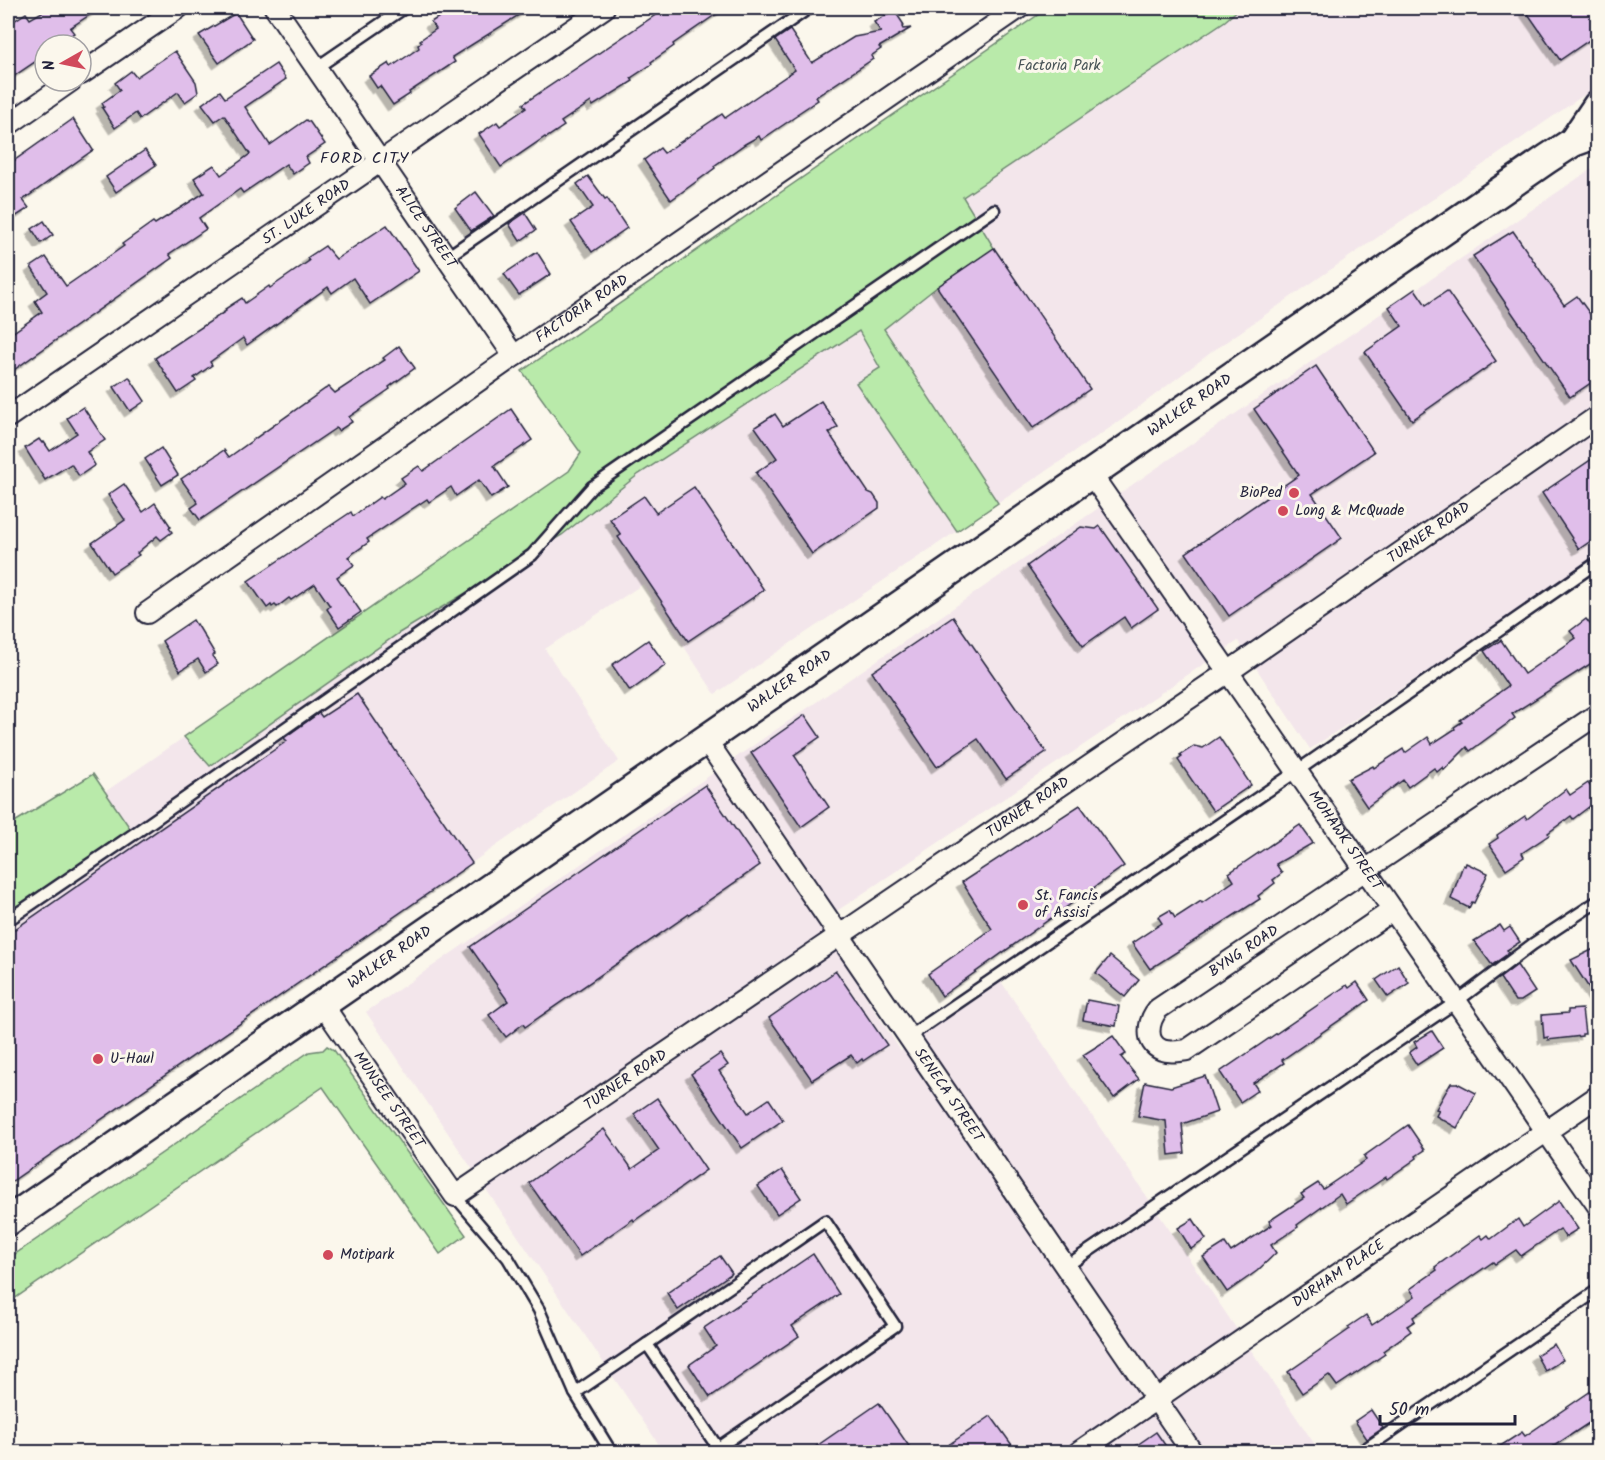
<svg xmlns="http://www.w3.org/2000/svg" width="1605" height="1460" font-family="Kalam,sans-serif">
	<defs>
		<filter id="shadow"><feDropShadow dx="-5.5" dy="5.5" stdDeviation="0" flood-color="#0004"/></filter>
	</defs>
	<rect width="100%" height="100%" fill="#fbf7ec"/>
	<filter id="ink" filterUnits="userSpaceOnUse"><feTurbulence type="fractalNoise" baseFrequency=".0167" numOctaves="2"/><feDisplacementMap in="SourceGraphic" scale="12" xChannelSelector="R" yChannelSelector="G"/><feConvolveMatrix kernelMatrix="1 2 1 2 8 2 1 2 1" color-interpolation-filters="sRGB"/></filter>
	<g filter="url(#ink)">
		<g fill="#f3e6eb">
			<polygon points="1240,8 1597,8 1597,86 1217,348 1123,419 715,694 643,584 545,649 619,761 8,1183 8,859 569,471 581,453 1225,21"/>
			<polygon points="1597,165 1597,559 1310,749 1238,641 819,923 901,1051 1000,980 1320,1452 664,1452 366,1012"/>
		</g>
		<g fill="#b9eaaa" stroke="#6e8672" stroke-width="1.5">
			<polygon points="1048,8 1240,8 1225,21 963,197 994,248 937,287 884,329 998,503 957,531 856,383 880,368 859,331 639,474 562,535 399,633 210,766 184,737 569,471 581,453 522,371"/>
			<polygon points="93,774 134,834 8,920 8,826"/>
			<polygon points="327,1046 334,1050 466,1235 440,1254 323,1087 8,1303 8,1259 309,1052 323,1050"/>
		</g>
		<g fill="#e0beea" stroke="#22223b" stroke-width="1.5" filter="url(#shadow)">
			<polygon points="49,8 100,8 70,28 74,33 57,45 45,45 45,55 8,80 8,25 26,13 30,19"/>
			<polygon points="453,8 530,8 452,57 455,62 409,92 410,94 393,105 380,86 377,88 369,76 389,63 391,67 419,48 418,45 422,42 420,40 436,29 431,22"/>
			<polygon points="666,8 725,8 673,44 674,46 651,62 652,64 631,78 633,81 593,106 591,102 561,122 564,126 546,138 545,137 501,167 479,134 497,122 500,126 526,108 523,104"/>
			<polygon points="1524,8 1598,8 1598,34 1560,60"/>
			<polygon points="894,10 904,25 902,27 903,29 911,28 879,47 881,49 871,56 873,59 816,97 818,100 797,114 798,115 761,140 759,136 745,144 714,166 715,168 671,200 644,160 660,148 664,153 722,114 725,118 795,70 775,40 790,30 812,63 854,37 881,32 874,22"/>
			<polygon points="236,13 253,39 219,63 199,35"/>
			<polygon points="175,51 196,82 198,93 185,102 178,92 140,119 136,113 115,128 102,108 104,107 102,103 120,90 115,83 131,71 136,77"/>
			<polygon points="276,64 286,79 245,107 270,145 306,120 308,122 309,121 325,144 306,157 309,163 293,174 286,164 243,193 240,189 199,218 206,229 169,254 172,258 8,374 8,336 42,312 35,301 47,292 31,267 46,257 66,286 124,246 122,244 153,222 155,224 204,193 194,178 214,165 221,175 250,154 224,115 215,121 202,104 220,91 225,98"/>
			<polygon points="73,119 93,150 23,200 29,208 15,217 13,213 8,217 8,165"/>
			<polygon points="145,150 156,165 116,192 106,177"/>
			<polygon points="588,176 605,199 607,198 627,228 592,252 571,222 593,207 577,184"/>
			<polygon points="476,192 494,216 471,231 455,208"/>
			<polygon points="525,213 536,230 520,241 509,224"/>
			<polygon points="44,221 53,235 41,243 32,229"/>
			<polygon points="387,225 419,271 370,304 353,278 332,293 328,287 247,345 243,338 210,362 212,365 194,378 196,381 178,393 155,358 226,311 225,309 242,298 245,303 269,286 270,288 309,261 307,258 325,246 336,259"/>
			<polygon points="1513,231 1564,305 1577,296 1598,325 1598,378 1570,397 1473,256"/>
			<polygon points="994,248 1090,389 1033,428 937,287"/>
			<polygon points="537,252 551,274 519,295 504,274"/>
			<polygon points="1415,289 1426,305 1447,291 1496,361 1412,420 1365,352 1402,326 1389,307"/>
			<polygon points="399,346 415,368 389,387 390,389 349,417 352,422 338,431 336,428 200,520 191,508 198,503 181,479 224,450 229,457 325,389 329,387 335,393 385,360 383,358"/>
			<polygon points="1316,366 1374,452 1312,494 1342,538 1229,616 1186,553 1299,475 1254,409"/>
			<polygon points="129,377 145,401 130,411 114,387"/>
			<polygon points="821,401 838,427 829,433 868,492 873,494 879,503 879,508 812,554 756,473 777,458 755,427 775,414 783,426"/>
			<polygon points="83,407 105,440 87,452 95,465 79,476 71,464 45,480 25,448 39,439 42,443 44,442 50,451 77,433 67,418"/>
			<polygon points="511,409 532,440 494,466 508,487 491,498 479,480 456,496 451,487 429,502 427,499 367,539 369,542 348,557 354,565 337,577 361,612 339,627 327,609 330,606 315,584 291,600 289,598 277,607 275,605 272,607 271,605 267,608 248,581 351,512 353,516 380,497 382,499 405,483 401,478 419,466 423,471"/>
			<polygon points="161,448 178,475 162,485 145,459"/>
			<polygon points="1598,455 1598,536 1579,549 1542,493"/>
			<polygon points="124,484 143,512 155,503 171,527 169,528 172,532 161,540 157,536 137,553 139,555 112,573 92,543 125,520 108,495"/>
			<polygon points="694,487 764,590 688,641 618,537 621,535 610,519 644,496 656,513"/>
			<polygon points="1100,526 1158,609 1131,628 1124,617 1083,646 1027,566 1081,527 1096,529"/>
			<polygon points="953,617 1046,752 1006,779 978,739 937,767 872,672"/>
			<polygon points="1586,619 1598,634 1598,659 1512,714 1515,718 1470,751 1467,747 1444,770 1443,767 1437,772 1434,768 1408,787 1403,780 1367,807 1348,779 1373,766 1374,768 1403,749 1405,753 1428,737 1432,744 1455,729 1454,727 1462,722 1460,720 1508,686 1484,651 1501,640 1524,674 1576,638 1570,631"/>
			<polygon points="193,620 196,625 197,624 215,654 212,656 218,664 206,672 198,659 180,671 162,641"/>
			<polygon points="648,640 666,665 630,691 612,665"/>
			<polygon points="357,694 472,863 8,1184 8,934 287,741 284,738 319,713 322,717"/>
			<polygon points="805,715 820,737 794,755 829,807 801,827 751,753"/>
			<polygon points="1219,737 1251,785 1213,811 1178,760 1182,757 1180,755 1194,746 1203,748"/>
			<polygon points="1598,780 1598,800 1573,819 1571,816 1548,833 1549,835 1522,853 1524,857 1506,869 1489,844 1498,838 1497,835 1525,816 1527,819 1566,789 1570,795 1588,783 1590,786"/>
			<polygon points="705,785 760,865 525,1027 523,1024 506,1037 489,1015 508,1001 470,947"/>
			<polygon points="1080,805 1124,866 942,996 928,974 992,929 962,882"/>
			<polygon points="1300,825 1313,843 1276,864 1282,873 1273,880 1275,883 1258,896 1260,899 1150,969 1132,943 1162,923 1158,917 1170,910 1175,918 1201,901 1202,903 1234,881 1229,873"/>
			<polygon points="1466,863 1488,873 1474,903 1472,902 1469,908 1451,899 1463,865 1465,866"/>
			<polygon points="1500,925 1504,931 1510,927 1520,942 1507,950 1509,953 1492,965 1474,941"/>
			<polygon points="1598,947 1598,1002 1571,960"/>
			<polygon points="1110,956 1139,980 1125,997 1096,973"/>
			<polygon points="1398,965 1409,983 1388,997 1376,980"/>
			<polygon points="1517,965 1535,992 1521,1001 1515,1001 1500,978"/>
			<polygon points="836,971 887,1045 863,1061 862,1059 857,1063 851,1055 812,1080 769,1018"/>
			<polygon points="1357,982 1369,1000 1282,1060 1284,1063 1253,1083 1258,1090 1240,1102 1220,1072 1347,985 1349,988"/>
			<polygon points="1087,1000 1119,1006 1116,1026 1083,1020"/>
			<polygon points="1582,1009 1585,1034 1582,1034 1582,1036 1548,1040 1548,1037 1544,1038 1542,1015 1568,1013 1568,1010"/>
			<polygon points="1432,1031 1443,1048 1417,1065 1409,1053 1417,1047 1414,1042"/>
			<polygon points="1113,1036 1126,1054 1121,1057 1139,1079 1114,1098 1083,1055"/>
			<polygon points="720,1054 728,1065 719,1071 748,1113 769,1099 783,1120 742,1148 691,1074"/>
			<polygon points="1205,1076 1217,1112 1182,1124 1185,1153 1169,1155 1166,1121 1138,1116 1145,1082 1171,1087"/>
			<polygon points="1451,1083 1457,1083 1476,1093 1457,1128 1436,1116 1439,1110 1436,1109"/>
			<polygon points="657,1098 706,1170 634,1221 633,1219 580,1256 529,1183 604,1129 632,1169 659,1150 634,1114"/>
			<polygon points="1408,1125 1425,1150 1416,1156 1417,1158 1387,1179 1386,1177 1346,1204 1340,1194 1297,1225 1298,1227 1271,1245 1276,1253 1257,1271 1227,1292 1203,1257 1225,1243 1231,1252 1272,1225 1269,1221 1304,1198 1301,1194 1318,1183 1323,1189 1366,1160 1364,1156"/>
			<polygon points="782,1170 801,1198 777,1214 758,1186"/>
			<polygon points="1559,1201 1578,1229 1565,1237 1560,1229 1521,1256 1516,1250 1495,1264 1493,1262 1413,1317 1415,1321 1407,1326 1411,1331 1383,1351 1385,1354 1337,1386 1329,1375 1302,1393 1288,1372 1350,1329 1348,1327 1366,1315 1372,1325 1415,1296 1410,1289 1437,1270 1435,1267 1480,1235 1483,1239 1488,1235 1491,1239 1518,1219 1523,1227"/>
			<polygon points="1193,1219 1206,1239 1191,1249 1178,1228"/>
			<polygon points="813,1254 839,1294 792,1326 799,1336 710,1397 689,1365 716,1346 704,1328"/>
			<polygon points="720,1256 732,1273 678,1310 667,1293"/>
			<polygon points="1554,1344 1563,1360 1545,1371 1536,1355"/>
			<polygon points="1591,1391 1598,1400 1598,1417 1545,1452 1491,1452 1522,1432 1525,1436"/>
			<polygon points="879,1403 913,1452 808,1452"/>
			<polygon points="1371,1410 1383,1428 1367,1439 1355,1421"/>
			<polygon points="991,1416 1017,1452 938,1452"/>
			<polygon points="1156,1432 1170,1452 1127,1452"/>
		</g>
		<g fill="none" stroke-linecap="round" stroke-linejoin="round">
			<g stroke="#22223b" stroke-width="15">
				<g id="service">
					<polyline points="316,68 404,8"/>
					<polyline points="447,257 809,8"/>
					<polyline points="8,920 134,834 532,555 592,487 994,210"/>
					<polyline points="908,1037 1297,771 1598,562"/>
					<polyline points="455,1196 508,1258 539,1310 575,1393 611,1452"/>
					<polyline points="1065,1267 1456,1002 1533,944 1598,901"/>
					<polyline points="647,1344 825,1221 895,1326 712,1452"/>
					<polyline points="575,1393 647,1344 718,1448"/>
					<polyline points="1361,1452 1598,1290"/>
				</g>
			</g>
			<g stroke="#22223b" stroke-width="24">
				<g id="minor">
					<path id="s1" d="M275,8L514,356"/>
					<polyline points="81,74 178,8"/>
					<polyline points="8,125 71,81"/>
					<path id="s2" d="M8,417L604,8"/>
					<path id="s3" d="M1091,474L1598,1206"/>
					<path id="s4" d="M147,613L514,356L1019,8"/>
					<path id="s5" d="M706,740L1192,1452"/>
					<path id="s6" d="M1393,910L1187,1050C1179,1051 1170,1053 1162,1050C1144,1043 1148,1021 1158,1009L1598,714"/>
					<path id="s7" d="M322,1004L455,1196L1228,672L1598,416"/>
					<path id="s8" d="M1079,1452L1598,1096"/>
				</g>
			</g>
			<g stroke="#22223b" stroke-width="33">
				<g id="secondary">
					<polyline points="1573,142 1598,105"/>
					<path id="s9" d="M8,1221L1547,159L1573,142L1598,133"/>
				</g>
			</g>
			<use href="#service" stroke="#fbf7ec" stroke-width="10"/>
			<use href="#minor" stroke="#fbf7ec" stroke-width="20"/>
			<use href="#secondary" stroke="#fbf7ec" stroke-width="28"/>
		</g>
	</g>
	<g fill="#d1495b" stroke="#fbf7ec" stroke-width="2">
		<circle cx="1294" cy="493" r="6"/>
		<circle cx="1283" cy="511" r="6"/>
		<circle cx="1023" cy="905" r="6"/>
		<circle cx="98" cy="1059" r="6"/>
		<circle cx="328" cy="1255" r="6"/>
	</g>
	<g text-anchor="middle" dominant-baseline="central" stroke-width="6" stroke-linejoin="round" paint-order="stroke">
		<g font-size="15" fill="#485457" stroke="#fbf7ec">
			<text x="1059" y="66">Factoria Park</text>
		</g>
		<g font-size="15" fill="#22223b" stroke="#fbf7ec">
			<text stroke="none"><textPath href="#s2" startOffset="362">ST. LUKE ROAD</textPath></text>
			<text stroke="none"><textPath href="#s1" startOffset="266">ALICE STREET</textPath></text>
			<text stroke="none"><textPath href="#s4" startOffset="531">FACTORIA ROAD</textPath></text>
			<text stroke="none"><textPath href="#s9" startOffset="1436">WALKER ROAD</textPath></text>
			<text stroke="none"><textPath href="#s7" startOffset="1412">TURNER ROAD</textPath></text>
			<text stroke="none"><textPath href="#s9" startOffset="950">WALKER ROAD</textPath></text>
			<text stroke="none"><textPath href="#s7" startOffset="926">TURNER ROAD</textPath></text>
			<text stroke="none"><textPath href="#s3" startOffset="446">MOHAWK STREET</textPath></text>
			<text stroke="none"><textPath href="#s6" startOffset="426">BYNG ROAD</textPath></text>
			<text stroke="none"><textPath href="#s9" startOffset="464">WALKER ROAD</textPath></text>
			<text stroke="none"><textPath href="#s7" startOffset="440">TURNER ROAD</textPath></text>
			<text stroke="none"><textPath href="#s5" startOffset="430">SENECA STREET</textPath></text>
			<text stroke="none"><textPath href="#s7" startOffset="117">MUNSEE STREET</textPath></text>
			<text stroke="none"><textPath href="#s8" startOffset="315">DURHAM PLACE</textPath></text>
		</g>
		<g font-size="15" fill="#22223b" stroke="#fbf7ec" text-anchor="start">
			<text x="1282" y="493" text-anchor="end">BioPed</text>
			<text x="1295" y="511">Long &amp; McQuade</text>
			<text x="1035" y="896">St. Fancis<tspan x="1035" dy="17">of Assisi</tspan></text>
			<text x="110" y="1059">U-Haul</text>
			<text x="340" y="1255">Motipark</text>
		</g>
		<g font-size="16" letter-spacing="1.5" fill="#22223b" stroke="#fbf7ec">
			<text x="365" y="158">FORD CITY</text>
		</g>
	</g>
	<rect width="1605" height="1460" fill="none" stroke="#fbf7ec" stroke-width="30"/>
	<rect x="15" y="15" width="1575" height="1430" fill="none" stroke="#22223b" stroke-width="2" filter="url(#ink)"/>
	<g transform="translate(63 63) rotate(261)"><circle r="28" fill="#fbf7ec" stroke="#a4a2a5" stroke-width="1.5"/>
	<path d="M0-4.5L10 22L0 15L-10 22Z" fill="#d1495b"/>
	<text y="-9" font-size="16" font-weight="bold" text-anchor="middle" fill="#22223b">N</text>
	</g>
	<path d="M1380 1415v9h135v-9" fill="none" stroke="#22223b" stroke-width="3"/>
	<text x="1389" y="1415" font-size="18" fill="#22223b" stroke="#fbf7ec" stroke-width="4.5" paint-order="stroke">50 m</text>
</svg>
